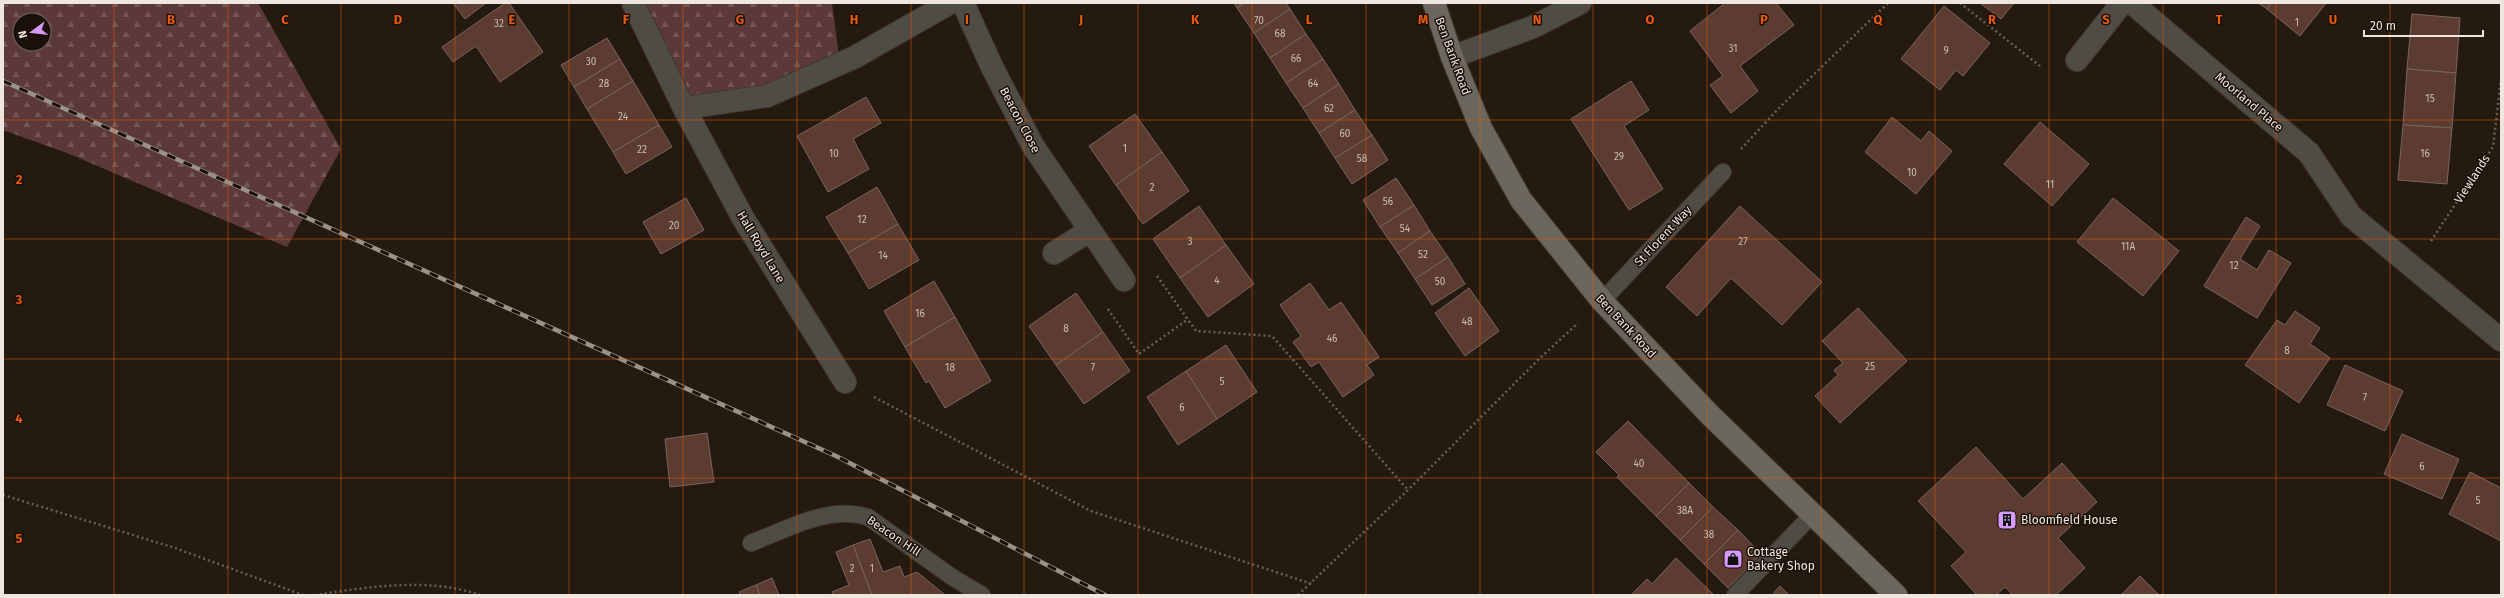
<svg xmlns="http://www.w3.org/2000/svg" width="2504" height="598" font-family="'Fira Sans',sans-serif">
	<defs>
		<pattern id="forest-firs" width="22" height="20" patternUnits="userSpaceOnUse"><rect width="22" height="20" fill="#5b3939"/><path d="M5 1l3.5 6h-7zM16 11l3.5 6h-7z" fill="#735655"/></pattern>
	</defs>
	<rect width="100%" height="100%" fill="#251a0f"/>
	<g fill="url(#forest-firs)" fill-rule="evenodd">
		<path d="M3,3H258L341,149L287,247L67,153L3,130ZM20,20H44V44H20Z"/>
		<polygon points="633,3 832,3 840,64 767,96 684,108"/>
	</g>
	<g fill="#5c3c30" stroke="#78655f">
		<polygon points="453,3 486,3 465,19"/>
		<polygon points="505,3 509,3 543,52 500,82 476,46 453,62 442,47"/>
		<polygon points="1234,3 1244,3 1237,8"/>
		<polygon points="1244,3 1286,3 1290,9 1254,33 1237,8"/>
		<polygon points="1725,3 1776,3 1794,25 1740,66 1758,91 1731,113 1710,85 1723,76 1690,31"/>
		<polygon points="1980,3 2014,3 2001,19"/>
		<polygon points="2258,3 2271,3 2267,9"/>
		<polygon points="2271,3 2326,3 2300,36 2267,9"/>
		<polygon points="1944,6 1990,43 1963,76 1956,70 1940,90 1901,59"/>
		<polygon points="1290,9 1306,34 1270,58 1254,33"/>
		<polygon points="2412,14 2460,18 2456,73 2407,69"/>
		<polygon points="1306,34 1323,59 1286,83 1270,58"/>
		<polygon points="607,38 620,59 574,87 561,65"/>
		<polygon points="620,59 633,81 587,109 574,87"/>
		<polygon points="1323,59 1339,84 1303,108 1286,83"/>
		<polygon points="2407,69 2456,73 2452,128 2403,125"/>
		<polygon points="633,81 659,125 613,152 587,109"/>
		<polygon points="1631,81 1649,110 1624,126 1663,189 1629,210 1571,119"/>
		<polygon points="1339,84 1355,110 1319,133 1303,108"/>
		<polygon points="866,97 881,123 853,139 869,169 828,192 797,136"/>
		<polygon points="1355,110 1372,135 1335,158 1319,133"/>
		<polygon points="1135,114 1162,152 1116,185 1089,146"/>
		<polygon points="1892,117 1921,141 1929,131 1952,151 1916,194 1865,152"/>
		<polygon points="2040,122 2089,164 2052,206 2004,164"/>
		<polygon points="659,125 672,147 626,174 613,152"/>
		<polygon points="2403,125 2452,128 2447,184 2398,180"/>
		<polygon points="1372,135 1388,160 1352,184 1335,158"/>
		<polygon points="1162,152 1189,191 1143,224 1116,185"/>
		<polygon points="1396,178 1414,205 1380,227 1363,200"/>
		<polygon points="877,187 898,224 848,253 826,217"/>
		<polygon points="686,198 704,230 661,254 643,222"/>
		<polygon points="2113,198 2179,251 2143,296 2077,242"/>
		<polygon points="1414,205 1430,231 1398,253 1380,227"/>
		<polygon points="1199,206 1226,245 1180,278 1153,239"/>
		<polygon points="1740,206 1822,282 1782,325 1731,278 1697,316 1666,287"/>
		<polygon points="2246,217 2260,226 2240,259 2257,270 2269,250 2291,263 2257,318 2204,286"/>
		<polygon points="898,224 919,260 869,289 848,253"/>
		<polygon points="1430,231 1448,257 1415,279 1398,253"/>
		<polygon points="1226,245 1254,284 1208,317 1180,278"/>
		<polygon points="1448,257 1465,284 1432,305 1415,279"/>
		<polygon points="934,281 955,317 905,347 884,311"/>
		<polygon points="1310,283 1329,310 1341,302 1379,357 1367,365 1374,375 1343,397 1319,362 1311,367 1293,342 1301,336 1280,305"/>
		<polygon points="1469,288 1499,331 1465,356 1435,313"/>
		<polygon points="1076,293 1103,332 1056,365 1029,326"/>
		<polygon points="1858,308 1907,361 1840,423 1815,396 1838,375 1834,370 1843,363 1822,341"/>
		<polygon points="2295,311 2320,328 2310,344 2330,358 2299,403 2245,365 2277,320 2285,325"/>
		<polygon points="955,317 991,381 945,408 929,381 926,383 905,347"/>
		<polygon points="1103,332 1130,371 1084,404 1056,365"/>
		<polygon points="1226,345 1257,392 1217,419 1186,371"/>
		<polygon points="2345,365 2403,391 2385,431 2327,405"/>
		<polygon points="1186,371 1217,419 1178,445 1147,397"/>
		<polygon points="1628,421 1689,483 1656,516 1617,477 1619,475 1596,452"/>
		<polygon points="707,433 714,482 670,487 665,439"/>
		<polygon points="2402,434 2459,459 2442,499 2384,474"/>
		<polygon points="1976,447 2023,499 2062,463 2097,502 2058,538 2085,568 2056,595 2013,595 2005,587 1996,595 1977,595 1951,566 1966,552 1918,501"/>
		<polygon points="2470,472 2501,488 2501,541 2449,514"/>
		<polygon points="1689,483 1713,507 1680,540 1656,516"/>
		<polygon points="1713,507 1738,530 1704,564 1680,540"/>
		<polygon points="1738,530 1761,554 1728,588 1704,564"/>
		<polygon points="870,539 883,572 900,566 904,577 917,572 945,595 872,595 853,545"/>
		<polygon points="853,545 872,595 834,595 832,592 849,585 836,552"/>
		<polygon points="1676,558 1714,595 1631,595 1647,579 1652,584"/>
		<polygon points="2140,576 2159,595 2121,595"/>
		<polygon points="772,578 779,595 760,595 756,585"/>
		<polygon points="756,585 760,595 740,595 739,592"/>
		<polygon points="1780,586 1789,595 1772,595"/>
	</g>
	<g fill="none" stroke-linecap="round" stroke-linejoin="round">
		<g stroke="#41372c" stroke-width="18">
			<g id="lane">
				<polyline points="1602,301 1723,172"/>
				<path d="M751,543C788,529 828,505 868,517L952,577L982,595"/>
				<polyline points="1735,595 1812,515"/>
			</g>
		</g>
		<g stroke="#41372c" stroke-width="24">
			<g id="street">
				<polyline points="633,3 684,108 743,218 845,382"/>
				<polyline points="963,3 992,67 1033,146 1124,280"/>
				<polyline points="2132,3 2309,153 2351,216 2501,340"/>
				<polyline points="1452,57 1533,27 1580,3"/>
				<polyline points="2077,60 2122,3"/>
				<polyline points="684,108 767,96 855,57 950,3"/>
				<polyline points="1054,253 1089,231"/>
			</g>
		</g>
		<g stroke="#41372c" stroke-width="24">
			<polyline id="secondary" points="1434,3 1452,57 1481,128 1521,200 1602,301 1709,414 1896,595"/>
		</g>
		<g stroke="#6a6057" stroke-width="2.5" stroke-dasharray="2 3" stroke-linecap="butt">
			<polyline points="1960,3 2040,66"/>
			<polyline points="1741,149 1780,107 1888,3"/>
			<polyline points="2431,241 2493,147 2501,79"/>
			<polyline points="1157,276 1196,331 1272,336 1408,490"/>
			<polyline points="1108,309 1139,354 1187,320"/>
			<polyline points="874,397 1091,511 1312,584"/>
			<polyline points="3,495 175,548 303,595"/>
			<path d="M315,595C368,587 429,577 480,595"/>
			<polyline points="1298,595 1408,490 1539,359 1578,323"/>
		</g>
		<use href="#lane" stroke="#4f4c46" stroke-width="16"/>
		<use href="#street" stroke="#4f4c46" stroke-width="22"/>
		<use href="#secondary" stroke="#6c675d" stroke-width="22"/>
		<g stroke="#9a9189" stroke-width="4.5">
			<polyline id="rail" points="3,81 836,456 1105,595"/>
		</g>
		<use href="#rail" stroke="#1b1007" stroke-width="3" stroke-dasharray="9" stroke-linecap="butt"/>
	</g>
	<path fill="none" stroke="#e8590c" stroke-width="1" stroke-opacity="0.55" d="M114,3V595M228,3V595M341,3V595M455,3V595M569,3V595M683,3V595M797,3V595M911,3V595M1024,3V595M1138,3V595M1252,3V595M1366,3V595M1480,3V595M1593,3V595M1707,3V595M1821,3V595M1935,3V595M2049,3V595M2163,3V595M2276,3V595M2390,3V595M3,120H2501M3,239H2501M3,359H2501M3,478H2501"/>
	<defs>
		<g id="building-square" transform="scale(1)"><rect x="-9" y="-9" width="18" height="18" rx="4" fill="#d59bfa" stroke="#1b1007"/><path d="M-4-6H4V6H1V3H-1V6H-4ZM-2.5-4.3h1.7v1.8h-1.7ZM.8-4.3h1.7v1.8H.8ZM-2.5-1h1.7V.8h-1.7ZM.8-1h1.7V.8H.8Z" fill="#111"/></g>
		<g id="shop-square" transform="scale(1)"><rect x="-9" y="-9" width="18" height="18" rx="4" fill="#d59bfa" stroke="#1b1007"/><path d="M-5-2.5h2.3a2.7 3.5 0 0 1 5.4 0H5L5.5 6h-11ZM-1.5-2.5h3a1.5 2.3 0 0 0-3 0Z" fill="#111"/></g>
	</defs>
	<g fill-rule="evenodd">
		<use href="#building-square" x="2007" y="520"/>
		<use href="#shop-square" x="1733" y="559"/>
	</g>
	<g text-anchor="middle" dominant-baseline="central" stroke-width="3" stroke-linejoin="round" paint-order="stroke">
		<g font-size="10" fill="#cabcb3">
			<text x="1259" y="21">70</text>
			<text x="2297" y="23">1</text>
			<text x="499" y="24">32</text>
			<text x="1280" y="34">68</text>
			<text x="1733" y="49">31</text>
			<text x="1946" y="51">9</text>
			<text x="1296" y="59">66</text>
			<text x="591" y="62">30</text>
			<text x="604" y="84">28</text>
			<text x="1313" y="84">64</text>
			<text x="2430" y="99">15</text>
			<text x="1329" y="109">62</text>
			<text x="623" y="117">24</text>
			<text x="1345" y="134">60</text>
			<text x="1125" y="149">1</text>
			<text x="642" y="150">22</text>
			<text x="834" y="154">10</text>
			<text x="2425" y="154">16</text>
			<text x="1619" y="157">29</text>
			<text x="1362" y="159">58</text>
			<text x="1912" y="173">10</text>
			<text x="2050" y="185">11</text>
			<text x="1152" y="188">2</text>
			<text x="1388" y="202">56</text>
			<text x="862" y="220">12</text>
			<text x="674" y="226">20</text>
			<text x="1405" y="229">54</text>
			<text x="1190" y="242">3</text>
			<text x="1743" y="242">27</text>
			<text x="2128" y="247">11A</text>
			<text x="1423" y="255">52</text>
			<text x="883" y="256">14</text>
			<text x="2234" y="266">12</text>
			<text x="1217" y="281">4</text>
			<text x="1440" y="282">50</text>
			<text x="920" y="314">16</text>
			<text x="1467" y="322">48</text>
			<text x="1066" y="329">8</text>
			<text x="1332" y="339">46</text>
			<text x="2287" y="351">8</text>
			<text x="1870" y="367">25</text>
			<text x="950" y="368">18</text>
			<text x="1093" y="368">7</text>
			<text x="1222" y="382">5</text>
			<text x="2365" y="398">7</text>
			<text x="1182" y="408">6</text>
			<text x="1639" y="464">40</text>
			<text x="2422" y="467">6</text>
			<text x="2478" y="501">5</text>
			<text x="1685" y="511">38A</text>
			<text x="1709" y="535">38</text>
			<text x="852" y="569">2</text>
			<text x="872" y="569">1</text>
		</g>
		<g font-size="12" fill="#eee6df" stroke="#1b1007">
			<text transform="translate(1453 56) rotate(70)">Ben Bank Road</text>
			<text transform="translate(2249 102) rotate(40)">Moorland Place</text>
			<text transform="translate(1020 120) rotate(62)">Beacon Close</text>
			<text transform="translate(2472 179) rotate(-57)">Viewlands</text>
			<text transform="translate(1663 236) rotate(-47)">St Florent Way</text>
			<text transform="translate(761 247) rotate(59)">Hall Royd Lane</text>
			<text transform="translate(1626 326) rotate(47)">Ben Bank Road</text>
			<text transform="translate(894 536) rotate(34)">Beacon Hill</text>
		</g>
		<g font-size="12" fill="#eee6df" stroke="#1b1007" text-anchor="start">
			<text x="2021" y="520">Bloomfield House</text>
			<text x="1747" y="552">Cottage<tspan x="1747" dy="14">Bakery Shop</tspan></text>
		</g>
	</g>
	<g font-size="13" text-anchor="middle" font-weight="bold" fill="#e8590c" stroke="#1b1007" stroke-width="3" stroke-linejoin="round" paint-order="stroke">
		<text x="171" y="24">B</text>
		<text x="285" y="24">C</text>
		<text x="398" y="24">D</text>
		<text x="512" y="24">E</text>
		<text x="626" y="24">F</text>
		<text x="740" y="24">G</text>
		<text x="854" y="24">H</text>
		<text x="967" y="24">I</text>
		<text x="1081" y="24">J</text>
		<text x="1195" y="24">K</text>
		<text x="1309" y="24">L</text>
		<text x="1423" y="24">M</text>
		<text x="1537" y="24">N</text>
		<text x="1650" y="24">O</text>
		<text x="1764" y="24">P</text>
		<text x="1878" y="24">Q</text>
		<text x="1992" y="24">R</text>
		<text x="2106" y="24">S</text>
		<text x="2219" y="24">T</text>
		<text x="2333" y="24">U</text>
		<text x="19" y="184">2</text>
		<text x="19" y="304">3</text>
		<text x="19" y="423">4</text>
		<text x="19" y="543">5</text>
	</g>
	<rect width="2504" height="598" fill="none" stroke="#eee6df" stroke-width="8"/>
	<g transform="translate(32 32) rotate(255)"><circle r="19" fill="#1b1007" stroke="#6f665d"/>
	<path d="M0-3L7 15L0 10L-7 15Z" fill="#d59bfa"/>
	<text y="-6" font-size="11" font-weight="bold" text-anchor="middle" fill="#eee6df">N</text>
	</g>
	<path d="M2364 30v6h119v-6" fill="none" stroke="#eee6df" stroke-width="2"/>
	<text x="2370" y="30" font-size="12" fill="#eee6df" stroke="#1b1007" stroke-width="3" paint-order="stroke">20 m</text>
</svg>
